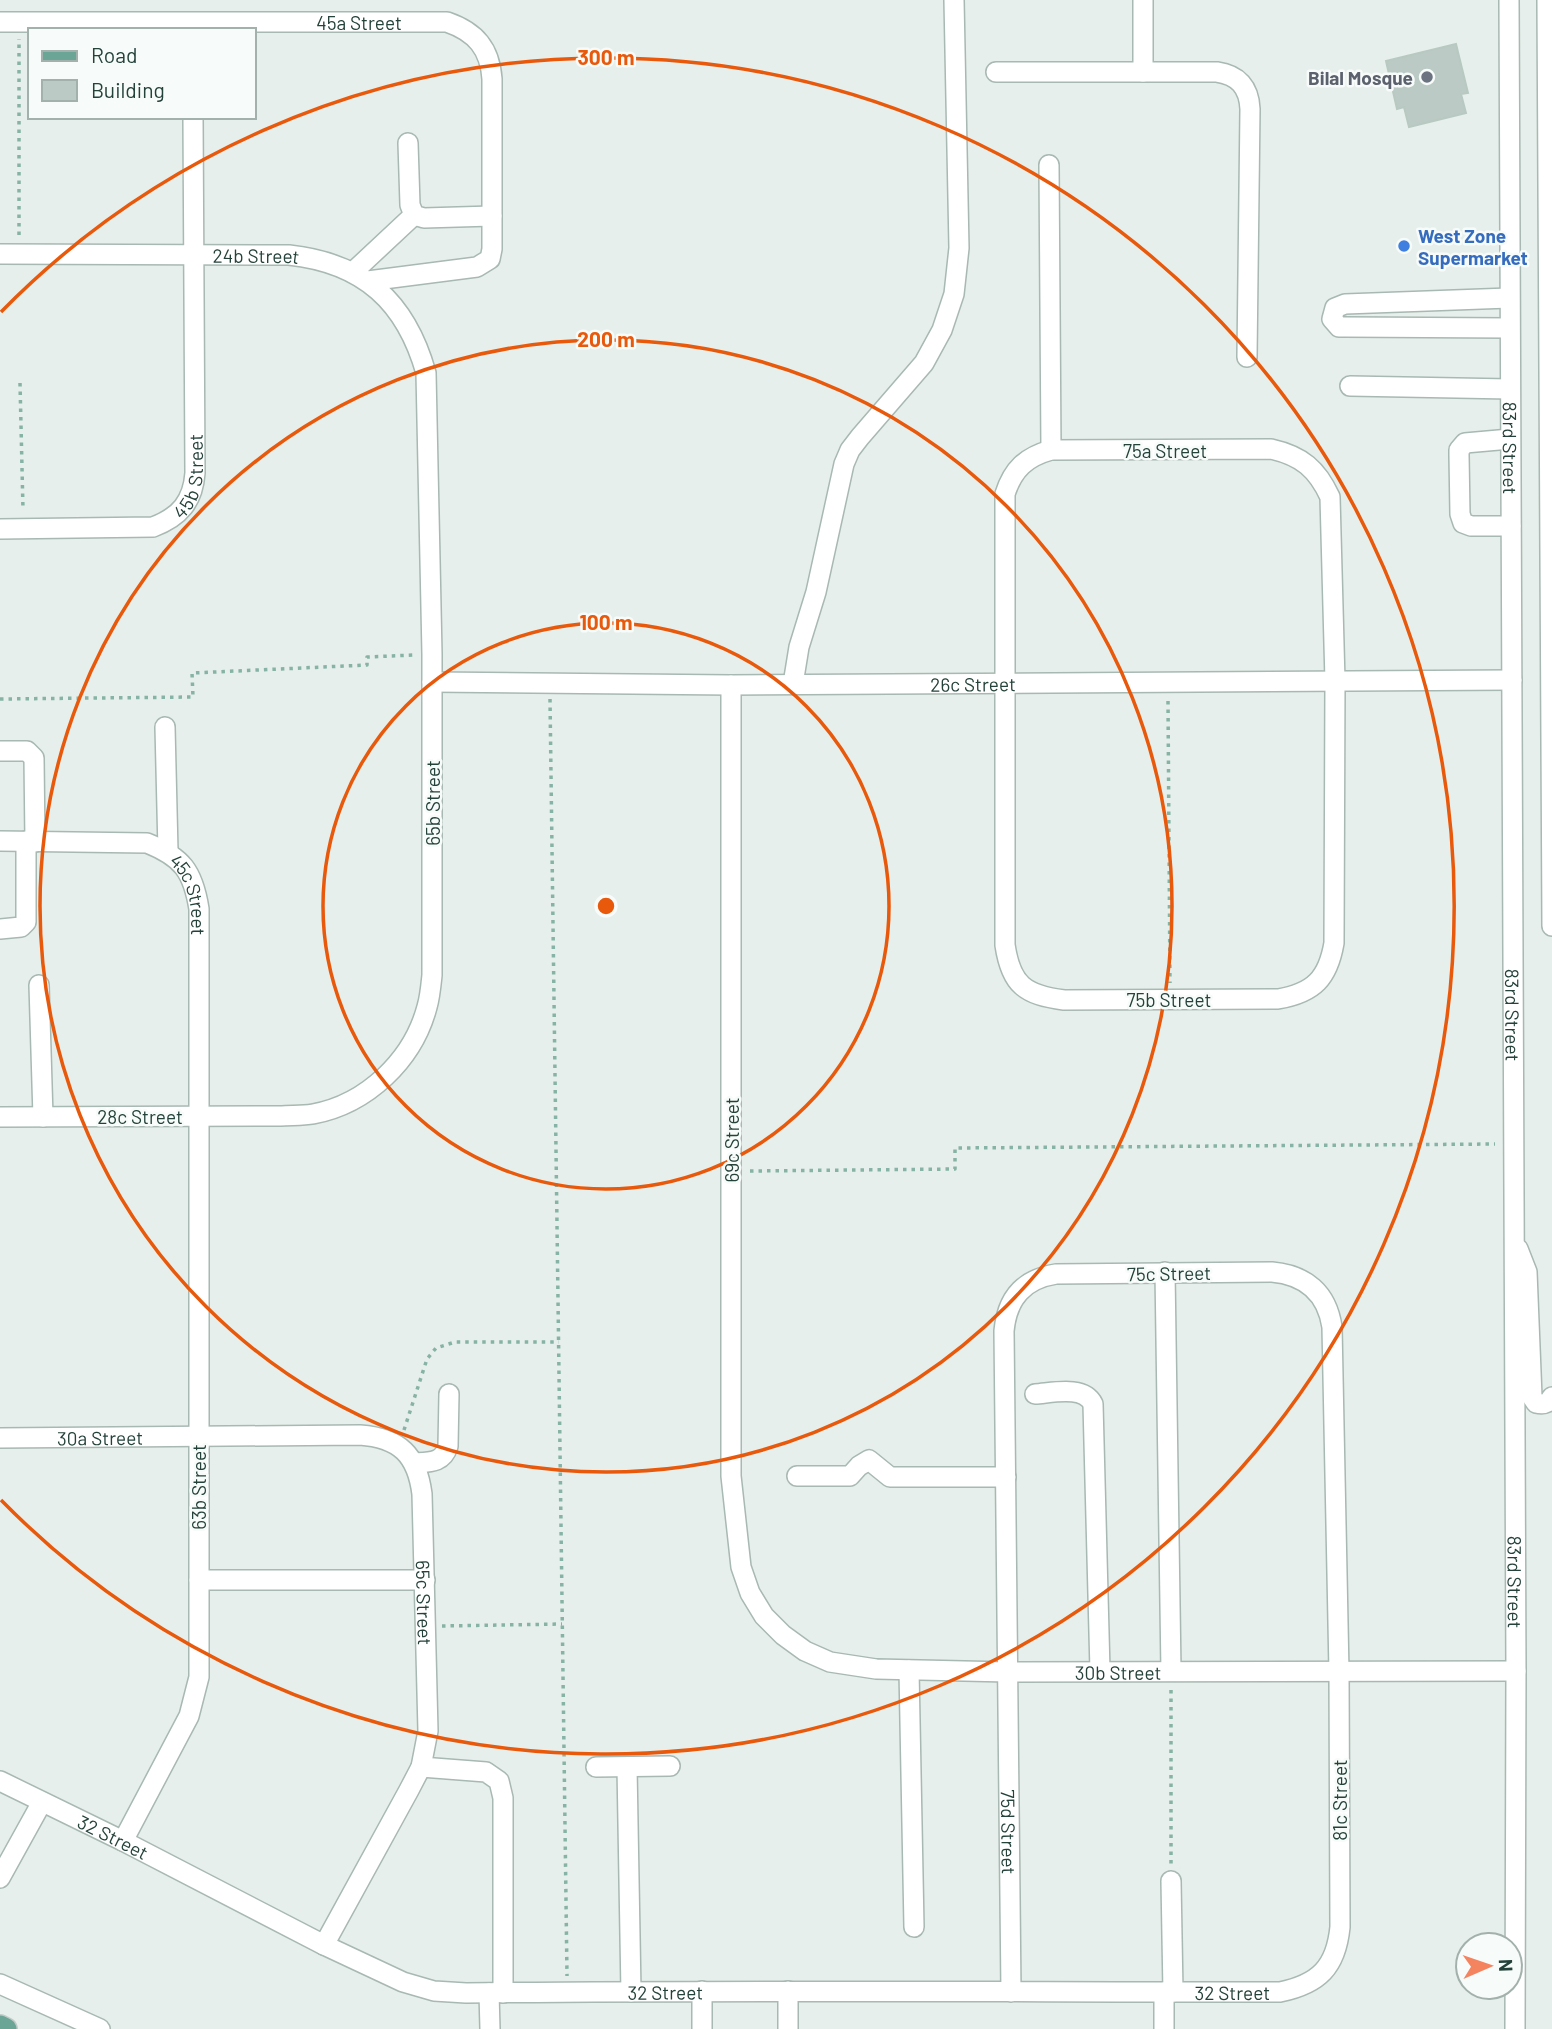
<svg xmlns="http://www.w3.org/2000/svg" width="1552" height="2029" font-family="Barlow,sans-serif">
	<rect width="100%" height="100%" fill="#e6efeb"/>
	<polygon fill="#bbcac4" stroke="#b8c9c2" stroke-width="2" points="1456,44 1468,93 1461,94 1466,113 1409,127 1404,107 1397,109 1386,61"/>
	<g fill="none" stroke-linecap="round" stroke-linejoin="round">
		<g stroke="#a8b8b2" stroke-width="22">
			<g id="minor">
				<path id="s1" d="M1509,0L1516,1671L1515,2029"/>
				<polyline points="1547,0 1552,926"/>
				<path id="s2" d="M0,22H447C476,32 490,49 492,79V249L490,259L477,267L368,281"/>
				<path d="M996,72H1217C1238,75 1249,87 1250,109L1247,357"/>
				<polyline points="1143,72 1143,0"/>
				<polyline points="408,143 410,205 414,215 424,218 492,216"/>
				<polyline points="1049,165 1051,450"/>
				<path id="s3" d="M0,254L289,255C364,263 406,302 426,373L432,654V975C431,985 430,997 427,1007C413,1060 367,1104 313,1114C302,1116 291,1115 280,1116L0,1117"/>
				<polyline points="353,272 414,215"/>
				<polyline points="1508,328 1345,327 1339,327 1332,319 1335,308 1345,304 1509,298"/>
				<polyline points="1350,386 1510,389"/>
				<polyline points="1510,439 1465,443 1459,450 1459,455 1460,514 1463,523 1471,526 1511,526"/>
				<path d="M1271,449C1302,456 1317,469 1330,497L1335,681L1334,943C1328,978 1314,993 1278,999L1064,1000C1025,995 1011,985 1005,945V494C1013,469 1026,457 1051,450Z"/>
				<path id="s4" d="M0,529L153,527C180,517 193,501 195,473L193,117"/>
				<path id="s5" d="M432,682L731,685L1512,680"/>
				<polyline points="793,684 799,647 816,592 844,464 850,450 860,437 924,363 942,330 954,294 959,248 954,0"/>
				<path id="s6" d="M731,685V1476L741,1567L750,1593L764,1616L783,1635L805,1651L830,1662L876,1669L1008,1672L1516,1671"/>
				<polyline points="165,727 168,851"/>
				<polyline points="0,751 27,751 34,758 35,842"/>
				<path id="s7" d="M0,841L147,843C182,857 193,871 199,909V1677L189,1716L123,1841"/>
				<polyline points="0,929 21,927 26,922 26,841"/>
				<polyline points="39,985 43,1117"/>
				<path d="M1518,1249L1527,1272L1532,1397L1536,1403C1544,1405 1548,1404 1552,1397"/>
				<polyline points="1165,1272 1171,1671"/>
				<path d="M1035,1394C1052,1393 1084,1385 1093,1404L1100,1671"/>
				<path id="s8" d="M0,1438L360,1435C400,1438 417,1455 422,1494L428,1731L421,1767L409,1790L324,1945"/>
				<path d="M414,1463C430,1462 443,1463 448,1446L449,1394"/>
				<polyline points="797,1476 850,1476 859,1466 869,1460 890,1477 1006,1477"/>
				<polyline points="199,1580 425,1580"/>
				<polyline points="909,1670 914,1927"/>
				<polyline points="421,1767 486,1772 499,1781 503,1798 503,1993"/>
				<polyline points="596,1767 670,1766"/>
				<polyline points="627,1767 631,1992"/>
				<path id="s9" d="M0,1781L123,1841L324,1945L403,1982L434,1991L466,1993C737,1990 1009,1992 1280,1992C1319,1984 1336,1967 1340,1927L1339,1672L1332,1327C1327,1293 1306,1275 1272,1272L1056,1274C1024,1279 1007,1298 1004,1331L1011,1992"/>
				<polyline points="0,1878 42,1802"/>
				<polyline points="1171,1881 1173,1992"/>
				<polyline points="0,1984 100,2029"/>
				<polyline points="702,1991 702,2029"/>
				<polyline points="788,1991 788,2029"/>
				<polyline points="489,1993 490,2029"/>
				<polyline points="1164,2029 1164,1992"/>
			</g>
		</g>
		<g stroke="#c2cac8" stroke-width="24">
			<polyline id="major" points="0,2026 6,2029"/>
		</g>
		<g stroke="#86b3a5" stroke-width="3.5" stroke-dasharray="3.5 5" stroke-linecap="butt">
			<polyline points="19,235 19,39"/>
			<polyline points="20,383 23,510"/>
			<polyline points="0,699 193,697 192,673 367,665 367,657 413,655"/>
			<polyline points="550,699 567,1976"/>
			<polyline points="1168,701 1170,983"/>
			<polyline points="750,1171 955,1169 955,1148 1495,1144"/>
			<polyline points="404,1430 427,1359 436,1348 455,1342 559,1342"/>
			<polyline points="442,1626 562,1624"/>
			<polyline points="1171,1690 1171,1864"/>
		</g>
		<use href="#minor" stroke="#fff" stroke-width="19"/>
		<use href="#major" stroke="#6aa596" stroke-width="21"/>
	</g>
	<g fill="none" stroke="#e8590c" stroke-width="3.5">
		<circle cx="606" cy="906" r="283"/>
		<circle cx="606" cy="906" r="566"/>
		<path d="M1 312A848 848 0 1 1 1 1500"/>
	</g>
	<circle fill="#6b7280" stroke="#f7fbf9" stroke-width="2.5" cx="1427" cy="77" r="7"/>
	<circle fill="#3f7fe0" stroke="#f7fbf9" stroke-width="2.5" cx="1404" cy="246" r="7"/>
	<g text-anchor="middle" dominant-baseline="central" stroke-width="5" stroke-linejoin="round" paint-order="stroke">
		<g font-size="19" fill="#24423a" stroke="#f7fbf9">
			<text stroke="none"><textPath href="#s2" startOffset="359">45a Street</textPath></text>
			<text stroke="none"><textPath href="#s3" startOffset="256">24b Street</textPath></text>
			<text stroke="none"><textPath href="#s1" startOffset="448">83rd Street</textPath></text>
			<text x="1165" y="450">75a Street</text>
			<text stroke="none"><textPath href="#s4" startOffset="222">45b Street</textPath></text>
			<text stroke="none"><textPath href="#s5" startOffset="541">26c Street</textPath></text>
			<text transform="translate(432 803) rotate(-90)">65b Street</text>
			<text stroke="none"><textPath href="#s7" startOffset="220">45c Street</textPath></text>
			<text x="1169" y="999">75b Street</text>
			<text stroke="none"><textPath href="#s1" startOffset="1015">83rd Street</textPath></text>
			<text x="140" y="1116">28c Street</text>
			<text transform="translate(731 1140) rotate(-90)">69c Street</text>
			<text transform="translate(1169 1273) rotate(-1)">75c Street</text>
			<text stroke="none"><textPath href="#s8" startOffset="100">30a Street</textPath></text>
			<text transform="translate(198 1487) rotate(-90)">63b Street</text>
			<text stroke="none"><textPath href="#s1" startOffset="1582">83rd Street</textPath></text>
			<text stroke="none"><textPath href="#s8" startOffset="564">65c Street</textPath></text>
			<text stroke="none"><textPath href="#s6" startOffset="1307">30b Street</textPath></text>
			<text transform="translate(1339 1800) rotate(-90)">81c Street</text>
			<text stroke="none"><textPath href="#s9" startOffset="2916">75d Street</textPath></text>
			<text stroke="none"><textPath href="#s9" startOffset="126">32 Street</textPath></text>
			<text stroke="none"><textPath href="#s9" startOffset="714">32 Street</textPath></text>
			<text stroke="none"><textPath href="#s9" startOffset="1281">32 Street</textPath></text>
		</g>
		<g font-size="19" font-weight="bold" fill="#5b616d" stroke="#f7fbf9" text-anchor="end">
			<text x="1413" y="77">Bilal Mosque</text>
		</g>
		<g font-size="19" font-weight="bold" fill="#366cbe" stroke="#f7fbf9" text-anchor="start">
			<text x="1418" y="235">West Zone<tspan x="1418" dy="22">Supermarket</tspan></text>
		</g>
	</g>
	<circle cx="606" cy="906" r="10" fill="#e8590c" stroke="#f7fbf9" stroke-width="3.5"/>
	<g font-size="21" text-anchor="middle" font-weight="bold" fill="#e8590c" stroke="#f7fbf9" stroke-width="5" stroke-linejoin="round" paint-order="stroke">
		<text x="606" y="65">300 m</text>
		<text x="606" y="347">200 m</text>
		<text x="606" y="630">100 m</text>
	</g>
	<rect x="28" y="28" width="228" height="91" fill="#f7fbf9" stroke="#a3b1ad" stroke-width="2"/>
	<rect x="42" y="51" width="35" height="10" fill="#6aa596" stroke="#a3b1ad" stroke-width="2"/>
	<text x="91" y="63" font-size="21" fill="#24423a">Road</text>
	<rect x="42" y="80" width="35" height="21" fill="#bbcac4" stroke="#a3b1ad" stroke-width="2"/>
	<text x="91" y="98" font-size="21" fill="#24423a">Building</text>
	<g transform="translate(1489 1966) rotate(88)"><circle r="33" fill="#f7fbf9" stroke="#a3b1ad" stroke-width="2"/>
	<path d="M0-5L12 26L0 18L-12 26Z" fill="#f4845f"/>
	<text y="-10" font-size="19" font-weight="bold" text-anchor="middle" fill="#24423a">N</text>
	</g>
</svg>
